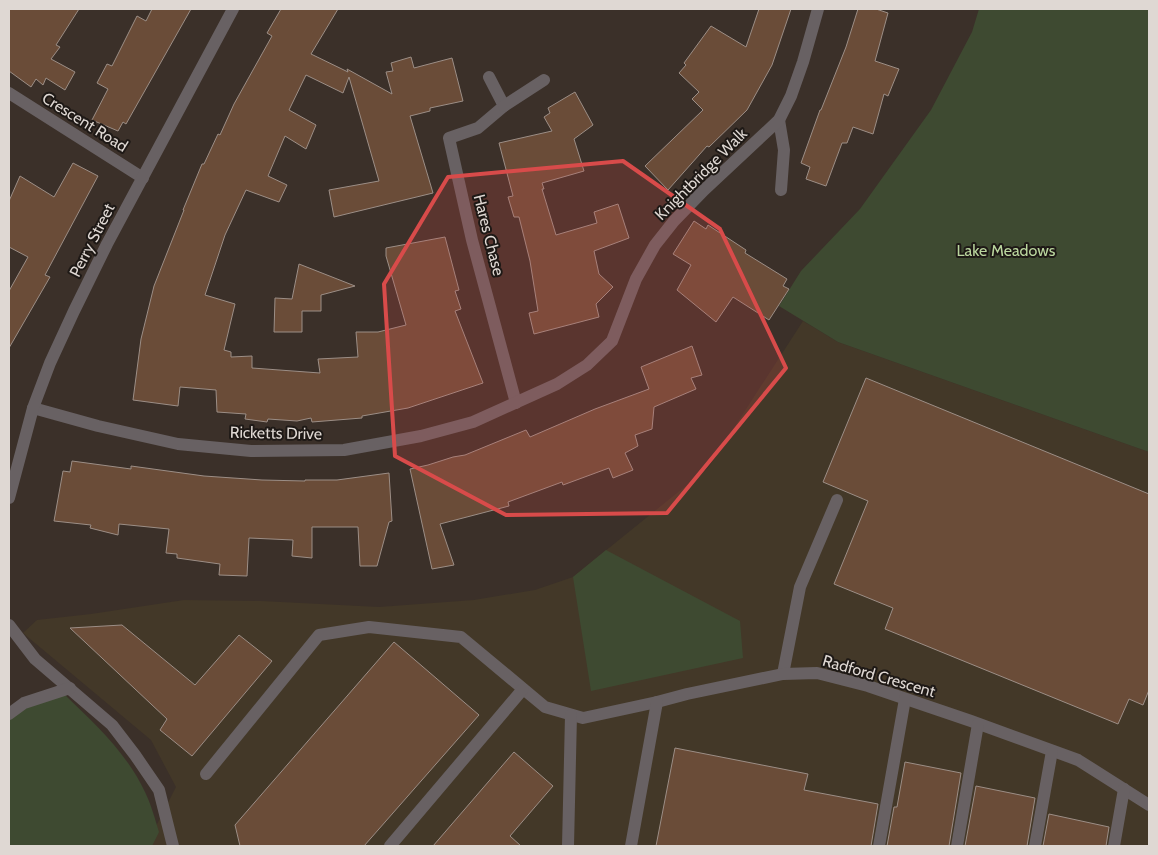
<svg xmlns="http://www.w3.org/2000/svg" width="1158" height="855" font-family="Cabin,sans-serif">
	<rect width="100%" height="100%" fill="#3b3029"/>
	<polygon fill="#433828" points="803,321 838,342 1149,452 1149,846 146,846 176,787 151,740 23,633 37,620 91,614 184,600 261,601 379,607 474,600 535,590 573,577 708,468"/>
	<g fill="#3e4a31">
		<polygon points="979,9 1149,9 1149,452 838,342 779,306 801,271 860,209 931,110 972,32"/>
		<polygon points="606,550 740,621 743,658 591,691 573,577"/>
		<path d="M64,694C94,723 127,753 145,792C151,804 155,819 159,832L152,846H9V717L24,703Z"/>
	</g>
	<g fill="#6a4c38" stroke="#9c8e86">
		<polygon points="9,9 79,9 56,45 60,47 51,59 75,72 65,90 46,78 43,85 36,79 31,87 9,71"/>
		<polygon points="152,9 191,9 126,124 123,122 118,131 92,120 108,89 97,83 107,64 112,66 137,16 146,21"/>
		<polygon points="281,9 338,9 311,54 348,72 347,69 392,94 386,72 393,71 391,63 411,57 414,68 452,58 463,101 430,108 430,111 410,116 433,193 334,217 329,190 379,181 349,77 343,93 306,75 289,110 316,125 306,149 285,136 268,176 287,185 279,202 246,190 225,235 205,295 235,304 224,350 231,352 231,357 252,356 252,368 320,373 318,359 358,357 356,332 378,332 406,325 386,256 386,248 445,237 459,290 455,291 461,309 455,311 483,383 408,408 362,416 362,418 312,422 311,418 297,421 268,419 267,422 245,419 246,414 217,412 216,390 180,387 178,406 133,400 141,339 154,286 184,210 183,210 202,164 204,164 218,134 220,135 234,104 272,36 267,33"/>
		<polygon points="759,9 791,9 772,65 747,110 709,147 707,146 668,190 645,166 703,110 692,99 699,92 679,73 686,65 684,63 711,26 746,47"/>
		<polygon points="858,9 876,9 888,13 875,61 899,69 888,96 884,94 873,134 853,127 847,143 842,143 826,186 806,179 810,167 801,163 820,110 821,110 846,47"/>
		<polygon points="575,92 593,125 574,139 584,171 542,183 544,189 542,189 556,235 597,223 594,212 618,204 629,238 594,251 599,274 613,287 596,304 599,317 534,334 529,313 538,311 530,261 519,217 514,217 508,197 513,196 499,143 552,131 544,117 550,113 548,108"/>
		<polygon points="73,163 98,176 45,275 50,277 9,348 9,291 28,257 9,247 9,201 20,176 54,197"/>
		<polygon points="694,221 706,229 708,225 746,250 745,253 787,279 783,286 789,289 769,320 733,297 716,322 677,290 691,265 673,254"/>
		<polygon points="299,264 355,286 321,295 321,311 302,311 302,332 274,332 275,298 292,299"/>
		<polygon points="692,346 702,375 691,378 696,389 654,407 652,429 635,435 638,446 625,453 633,470 613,478 609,468 563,485 562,482 508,502 509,506 440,524 454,565 432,569 410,469 428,465 453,457 465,455 526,430 530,437 595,409 649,389 641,367"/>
		<polygon points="866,378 1149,494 1149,690 1143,705 1129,699 1118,724 885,629 893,608 834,584 868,501 823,482"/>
		<polygon points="72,461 131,469 131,466 204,476 262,480 305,481 305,480 337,480 389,473 392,521 389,522 377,566 360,566 358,527 312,527 312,558 292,556 293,540 249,538 247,576 219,575 220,564 177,558 177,554 166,553 169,529 119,524 118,535 90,528 91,525 54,521 63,471 70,472"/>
		<polygon points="122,625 195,685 239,635 272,661 192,756 160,730 167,719 70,628"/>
		<polygon points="394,642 479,715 364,846 240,846 235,825"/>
		<polygon points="675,748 808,774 804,790 878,804 871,846 656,846"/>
		<polygon points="514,752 553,786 510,836 521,846 433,846"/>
		<polygon points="905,762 961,773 949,846 887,846 894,807 897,807"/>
		<polygon points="976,786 1035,798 1027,846 965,846"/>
		<polygon points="1049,814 1109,827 1106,846 1043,846"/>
	</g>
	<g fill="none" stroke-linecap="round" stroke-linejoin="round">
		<g stroke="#686163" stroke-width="12">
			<polyline points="489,77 504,106 478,128 449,138 472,240 516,403"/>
			<polyline points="9,93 143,178"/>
			<polyline points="504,106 544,80"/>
			<polyline points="779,120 784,150 781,190"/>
			<polyline points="33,408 98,426 178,444 251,451 344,450 421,436 473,422 557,384 587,365 612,341 636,279 655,245 674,221 704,190 779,120 791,96 803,62 818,9"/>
			<polyline points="9,498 33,408 50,363 74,311 107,244 233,9"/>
			<polyline points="9,625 35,659 112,725 135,755 159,790 173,846"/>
			<polyline points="783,674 800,587 837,500"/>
			<polyline points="9,714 24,703 70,688"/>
			<polyline points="206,774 319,635 369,627 461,637 545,707 583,718 657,702 687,694 783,674 817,673 868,686 971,721 1078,760 1149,805"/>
			<polyline points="390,846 523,689"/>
			<polyline points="568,846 571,715"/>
			<polyline points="631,846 657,702"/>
			<polyline points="879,846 905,699"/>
			<polyline points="957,846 978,724"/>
			<polyline points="1035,846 1052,751"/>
			<polyline points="1114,846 1124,789"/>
		</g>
	</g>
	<path fill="#d84b4a" fill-opacity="0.2" stroke="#d84b4a" stroke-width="4" stroke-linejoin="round" d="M623,161L720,229L786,368L667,513L506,515L395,456L384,284L448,177Z"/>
	<g text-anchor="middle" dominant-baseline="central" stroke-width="4" stroke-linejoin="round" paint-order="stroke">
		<g font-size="16" fill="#dfd8d3" stroke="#1e1916">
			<text transform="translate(85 122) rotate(32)">Crescent Road</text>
			<text transform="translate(701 174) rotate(-45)">Knightbridge Walk</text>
			<text transform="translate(489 235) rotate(76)">Hares Chase</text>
			<text transform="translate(92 240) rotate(-63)">Perry Street</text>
			<text transform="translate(276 433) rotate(1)">Ricketts Drive</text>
			<text transform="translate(879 676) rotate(16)">Radford Crescent</text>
		</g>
		<g font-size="16" fill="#bad69e" stroke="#1e1916">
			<text x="1006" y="250">Lake Meadows</text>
		</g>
	</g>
	<rect width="1158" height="855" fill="none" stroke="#dfd8d3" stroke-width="20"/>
</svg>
